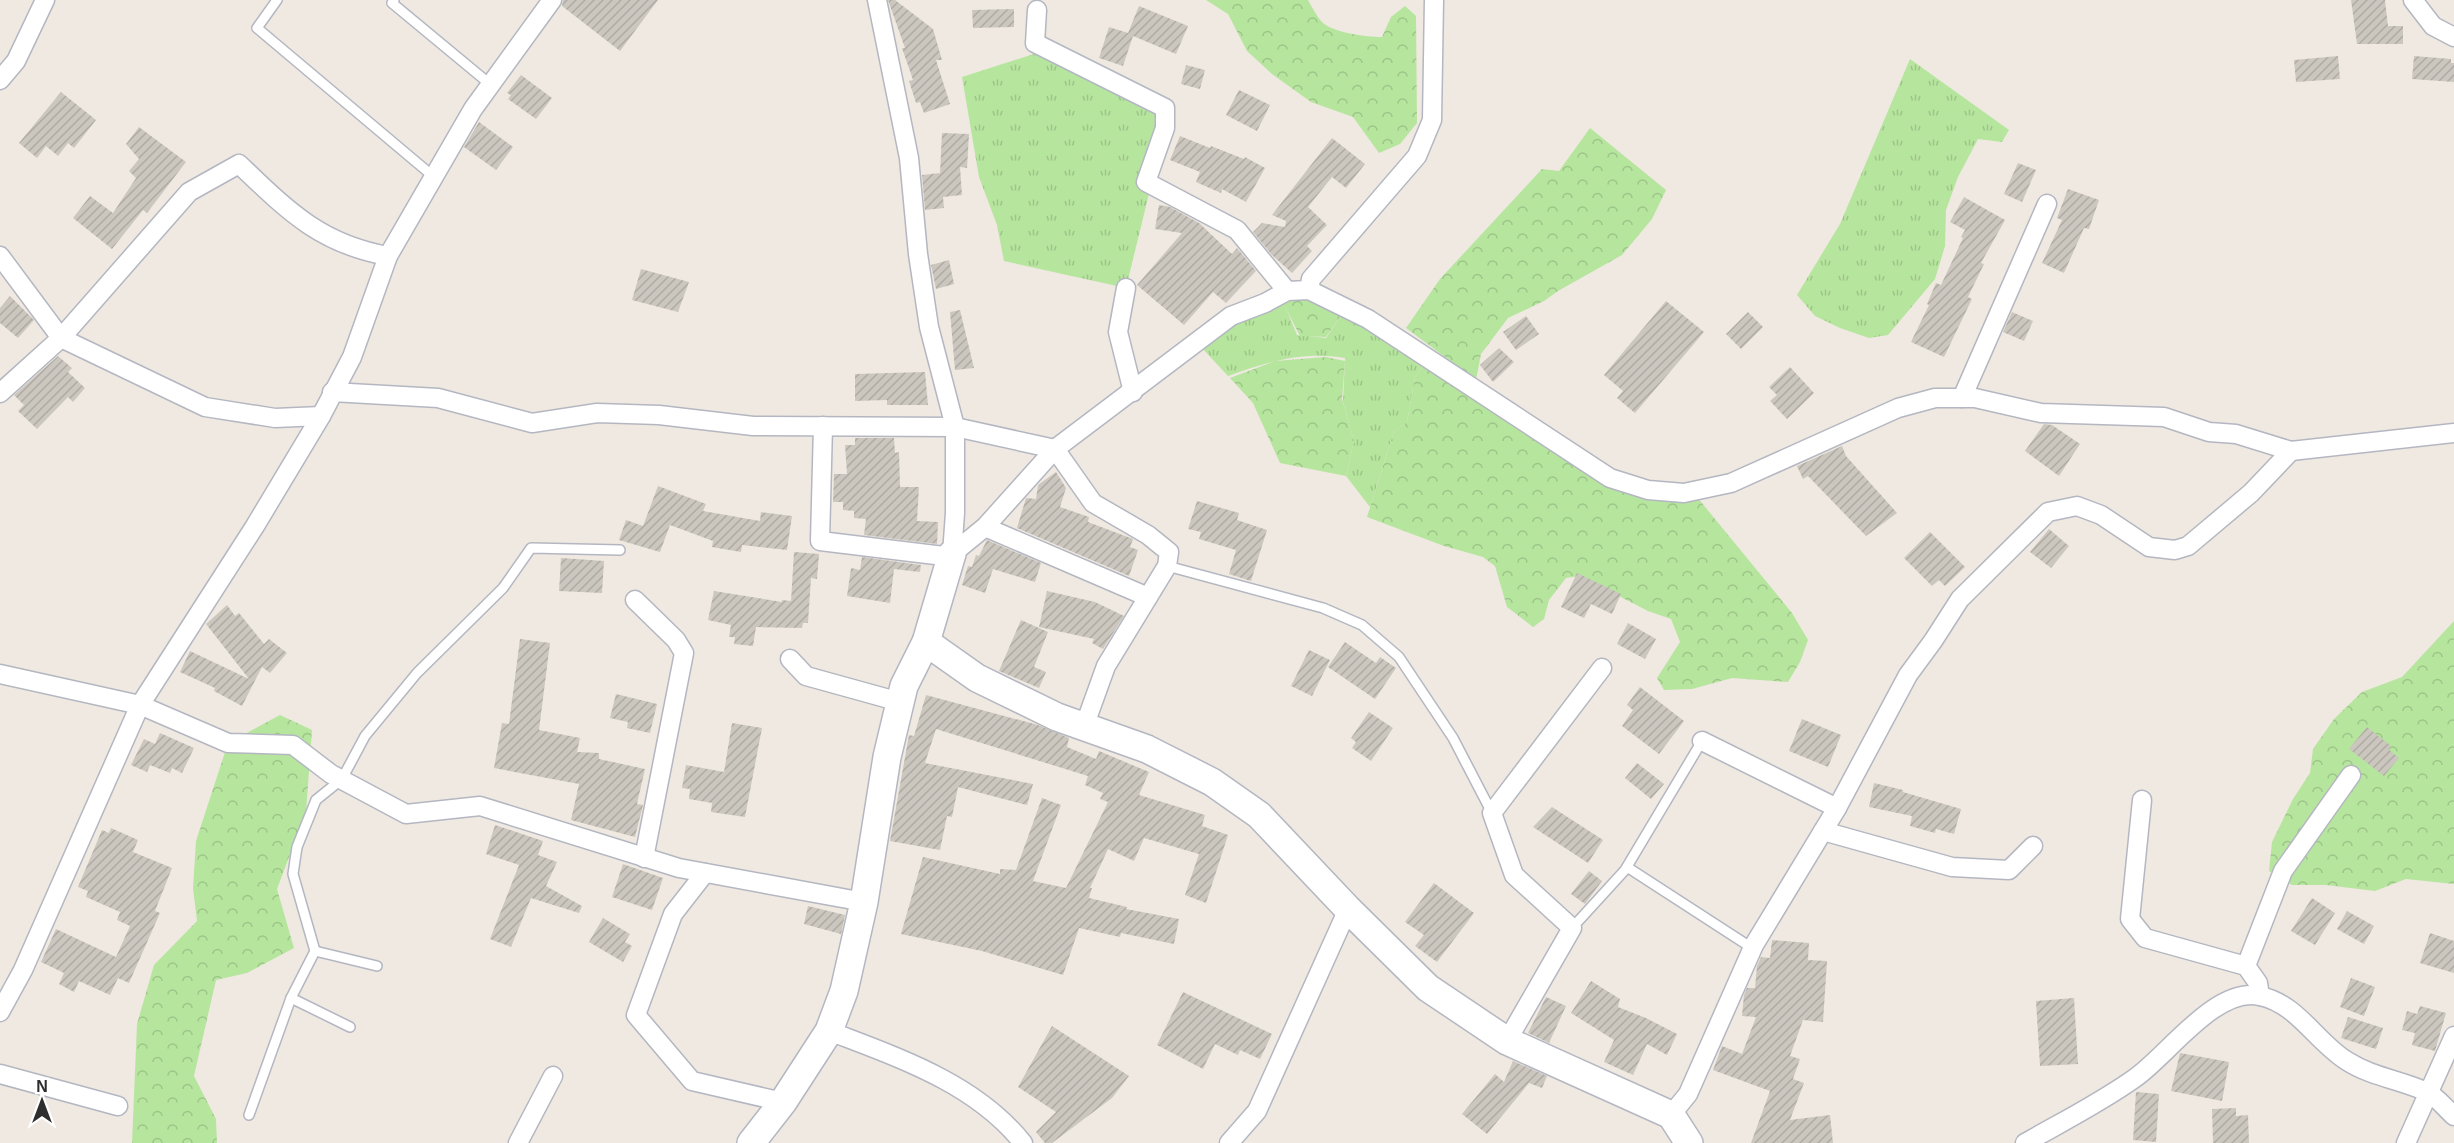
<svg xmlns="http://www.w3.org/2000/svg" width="2454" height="1143" font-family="Arial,sans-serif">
	<defs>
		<pattern id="grass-tufts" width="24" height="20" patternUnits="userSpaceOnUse" patternTransform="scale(1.5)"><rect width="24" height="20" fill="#b6e59e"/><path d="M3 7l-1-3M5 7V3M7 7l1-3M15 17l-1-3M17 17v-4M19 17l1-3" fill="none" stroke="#9dc588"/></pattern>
		<pattern id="forest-crowns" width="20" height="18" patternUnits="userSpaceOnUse" patternTransform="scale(1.5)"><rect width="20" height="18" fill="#b6e59e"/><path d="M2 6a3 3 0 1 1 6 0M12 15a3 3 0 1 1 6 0" fill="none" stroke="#9dc588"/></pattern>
		<pattern id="building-hatch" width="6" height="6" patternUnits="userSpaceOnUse" patternTransform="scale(1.5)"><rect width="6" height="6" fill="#cbc7bf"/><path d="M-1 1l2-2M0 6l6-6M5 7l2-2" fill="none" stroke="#afaba4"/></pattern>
	</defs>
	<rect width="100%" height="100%" fill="#efe9e1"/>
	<g fill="url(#grass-tufts)">
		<polygon points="1037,53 1153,102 1165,128 1126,288 1004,261 997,225 979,177 962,77"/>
		<polygon points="1910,59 2009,130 2002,142 1978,139 1958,177 1946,210 1945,246 1935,279 1888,335 1869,338 1840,328 1815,316 1797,295 1840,224"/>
		<path d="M1281,296L1297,335L1326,338L1342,314L1429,358L1415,377L1407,422L1394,431L1370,507L1346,476L1354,441L1343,402L1345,358C1302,351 1268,362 1228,376L1201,347L1229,317Z"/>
	</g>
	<g fill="url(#forest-crowns)">
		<path d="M1206,0H1308C1312,7 1316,15 1321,21C1332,33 1366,37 1382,37L1391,17L1405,6L1416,16L1417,123L1400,144L1379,153L1353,117L1311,102L1272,74L1247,51L1228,14Z"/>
		<polygon points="1590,128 1666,190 1652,219 1622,255 1558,291 1544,301 1508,318 1481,354 1476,380 1406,328 1440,279 1542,169 1559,171"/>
		<polygon points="1308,294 1342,314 1326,337 1300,336 1279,295"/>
		<polygon points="1326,357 1345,361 1342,399 1354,441 1346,476 1280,463 1253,403 1230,378 1275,361"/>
		<polygon points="1429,358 1607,476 1697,497 1792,613 1808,640 1800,662 1788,682 1732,678 1692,689 1664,690 1657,678 1680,642 1671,619 1648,611 1580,576 1566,578 1549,600 1544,619 1533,627 1507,607 1495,566 1483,557 1444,546 1367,517 1394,431 1407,422 1415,377"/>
		<polygon points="2454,621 2454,884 2406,879 2375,891 2326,885 2292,885 2269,871 2272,842 2293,799 2310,773 2313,749 2334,719 2362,692 2402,677"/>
		<polygon points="280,715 312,730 306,812 277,889 294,948 247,973 216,980 194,1076 216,1119 217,1143 132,1143 137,1024 154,965 197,921 193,888 196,841 228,743"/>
	</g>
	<g fill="url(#building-hatch)">
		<polygon points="563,0 658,0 620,51 562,6"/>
		<polygon points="888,0 895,0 933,29 942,60 936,60 950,104 924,113 920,102 916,103 909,81 913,80 902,48 905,48"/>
		<polygon points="2351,0 2385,0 2388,26 2403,26 2403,44 2357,44"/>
		<polygon points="1139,6 1188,26 1176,54 1133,36 1123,66 1099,58 1109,27 1128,33"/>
		<polygon points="1014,9 1014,27 973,28 972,10"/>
		<polygon points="2338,56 2340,79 2296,82 2294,60"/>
		<polygon points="2414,56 2451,59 2451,63 2454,63 2454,82 2412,79"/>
		<polygon points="1186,65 1205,70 1200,89 1181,84"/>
		<polygon points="521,75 552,98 536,119 508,99 511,95 507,93"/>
		<polygon points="1239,90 1270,105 1257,131 1226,115"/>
		<polygon points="61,92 96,120 74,148 68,143 58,156 46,146 37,158 19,143"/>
		<polygon points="479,122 513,147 496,170 464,147"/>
		<polygon points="139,127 186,162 147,213 143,210 112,249 73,218 90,196 113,213 136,178 129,171 139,159 126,144"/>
		<polygon points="942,133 969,134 967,168 960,167 962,195 943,197 944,208 925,210 922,175 940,173"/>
		<polygon points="1180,136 1210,148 1211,146 1244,159 1245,157 1265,168 1246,202 1222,189 1221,193 1196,182 1200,172 1170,160"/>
		<polygon points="1332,138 1365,164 1346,188 1332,177 1308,207 1327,225 1307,246 1312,251 1292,273 1272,255 1253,232 1262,223 1285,227 1286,221 1272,215"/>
		<polygon points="2018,163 2036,170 2022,202 2004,194"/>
		<polygon points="2068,189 2099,200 2089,229 2084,228 2064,273 2042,263 2062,220 2057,218"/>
		<polygon points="1964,197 2005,220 1981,263 1984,264 1968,297 1972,299 1944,357 1911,342 1929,305 1927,304 1936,283 1941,285 1963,238 1961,237 1965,230 1950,222"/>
		<polygon points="1159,205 1170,207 1199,223 1232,254 1237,248 1256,271 1226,303 1213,292 1184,325 1137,285 1182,233 1155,229"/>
		<polygon points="949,260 954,284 936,289 931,265"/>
		<polygon points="641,269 689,282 678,312 632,300"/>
		<polygon points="10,296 34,320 18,338 0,323 0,308"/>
		<polygon points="1666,301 1704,332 1635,413 1617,398 1623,391 1604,375"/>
		<polygon points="960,310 974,368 955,370 950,312"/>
		<polygon points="1748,312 1763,327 1741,349 1726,334"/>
		<polygon points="2012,312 2033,321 2024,341 2003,332"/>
		<polygon points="1526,316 1539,334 1516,350 1503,332"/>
		<polygon points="1499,348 1514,362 1493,382 1480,365"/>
		<polygon points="58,356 72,368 68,372 85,388 73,402 68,397 37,429 18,411 24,405 14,395"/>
		<polygon points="1790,367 1814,393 1787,419 1770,401 1777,395 1769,387"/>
		<polygon points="925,372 928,405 887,405 887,400 855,401 855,374"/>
		<polygon points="2044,424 2052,425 2080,444 2059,476 2025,451"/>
		<polygon points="855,438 894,438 895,453 899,452 900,487 919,487 917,521 938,522 937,544 864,535 866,519 854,518 854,511 843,510 843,502 833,502 834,474 847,474 845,445 855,445"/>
		<polygon points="1842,446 1846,456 1897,513 1866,536 1808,476 1803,479 1797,466"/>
		<polygon points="1056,472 1066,488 1060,507 1089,517 1088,522 1133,539 1130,547 1138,550 1129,576 1017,528 1026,498 1036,499 1038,485"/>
		<polygon points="658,486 706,504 703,511 760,521 761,512 792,516 787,550 742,545 741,552 712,547 713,541 670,525 660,552 619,540 626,520 643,526"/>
		<polygon points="1197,501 1239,513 1237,520 1267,530 1251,581 1229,574 1236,550 1199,539 1201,532 1188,529"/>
		<polygon points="2049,529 2069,546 2051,568 2030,552"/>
		<polygon points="1930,532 1965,567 1945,586 1939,580 1932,586 1904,558"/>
		<polygon points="987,540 1041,563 1035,582 993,569 985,593 962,585 968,566 972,567 976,555 979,556"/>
		<polygon points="794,552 819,554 817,579 811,578 808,623 803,623 802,628 756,627 753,646 734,644 735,637 729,637 731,625 708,620 714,591 782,602 782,600 791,601"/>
		<polygon points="862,557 921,565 920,572 894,569 890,603 847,596 851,568 860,570"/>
		<polygon points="561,558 604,561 602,593 559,591"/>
		<polygon points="1577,573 1621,594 1612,614 1591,604 1584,618 1561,607"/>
		<polygon points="1047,591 1095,602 1124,616 1103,649 1092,643 1094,639 1039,627"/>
		<polygon points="227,605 235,616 239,613 264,644 269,639 287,653 270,673 262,667 242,706 214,691 215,688 180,672 190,651 249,679 206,624"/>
		<polygon points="1021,620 1048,632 1034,667 1046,672 1039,688 999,671"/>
		<polygon points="1628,623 1656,639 1645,659 1617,644"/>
		<polygon points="520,639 550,643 539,730 580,738 577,752 599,753 599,759 645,769 637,804 643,805 635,837 571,820 579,784 494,768 502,723 509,724"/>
		<polygon points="1345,642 1376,663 1380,657 1396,668 1375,699 1328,667"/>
		<polygon points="1309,650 1330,660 1312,696 1291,686"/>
		<polygon points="1640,687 1684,721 1659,754 1622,726 1633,710 1627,705"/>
		<polygon points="616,694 657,704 650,733 627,728 628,722 610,718"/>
		<polygon points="926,695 1038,725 1069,738 1067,747 1096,759 1099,751 1149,772 1139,795 1205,815 1202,826 1228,835 1206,903 1185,895 1199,854 1144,838 1134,861 1108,849 1090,888 1092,888 1089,898 1127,907 1126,909 1179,919 1174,944 1121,933 1120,937 1079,928 1063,975 982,951 901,934 923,857 1000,874 1000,869 1016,870 1042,798 1061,805 1033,881 1066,888 1108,802 1100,799 1103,793 1085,785 1088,776 936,729 925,763 1033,784 1027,805 958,787 952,817 947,816 940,850 890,841 909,735 914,736"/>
		<polygon points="1369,712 1393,728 1371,761 1352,748 1356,742 1351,738"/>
		<polygon points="1802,719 1841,735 1828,767 1789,751"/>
		<polygon points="732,723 762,728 745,817 711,812 712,803 689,799 690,789 682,788 686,765 724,772"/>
		<polygon points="2367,727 2391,746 2388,749 2399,758 2384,776 2349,749"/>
		<polygon points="160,733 194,748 182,773 172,768 170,773 150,765 147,772 131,765 144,739 155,744"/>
		<polygon points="1637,763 1664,784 1651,799 1625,778"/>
		<polygon points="1874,783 1903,790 1903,792 1961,809 1954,834 1936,829 1935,833 1910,826 1912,816 1869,807"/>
		<polygon points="1552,807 1603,840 1588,863 1533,827"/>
		<polygon points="495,825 543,841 538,855 557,862 546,886 582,906 579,913 531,898 511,947 490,939 519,865 486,854"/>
		<polygon points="111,828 138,840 133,852 172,868 155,911 160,913 129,983 118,978 110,995 79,981 74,992 59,984 64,973 41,962 56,929 116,957 130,926 117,920 120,912 86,897 88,891 78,887 102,830 109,833"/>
		<polygon points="623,864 663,878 652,910 612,897"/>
		<polygon points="1589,871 1602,881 1585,904 1571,894"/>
		<polygon points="1434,883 1474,913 1437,962 1415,946 1424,935 1405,922"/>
		<polygon points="2312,898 2335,913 2315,945 2291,931"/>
		<polygon points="808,906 845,915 841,934 804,924"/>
		<polygon points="2347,911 2374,926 2364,944 2337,929"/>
		<polygon points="603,918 630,934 625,942 632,946 623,962 589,942"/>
		<polygon points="2430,933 2454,941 2454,973 2420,963"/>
		<polygon points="1772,940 1809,943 1808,960 1827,961 1823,1022 1803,1020 1790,1056 1800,1059 1793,1079 1804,1083 1790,1120 1830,1115 1833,1143 1751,1143 1770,1091 1713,1070 1722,1046 1742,1054 1756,1017 1742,1016 1744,995 1747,988 1755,988 1757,966 1761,957 1770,958"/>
		<polygon points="2351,978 2375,987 2364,1016 2340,1007"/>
		<polygon points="1591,981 1620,999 1618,1007 1646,1018 1677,1034 1667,1055 1647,1044 1633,1075 1604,1062 1614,1040 1571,1013"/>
		<polygon points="1183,992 1272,1034 1260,1059 1240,1050 1238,1055 1215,1044 1203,1069 1157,1045"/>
		<polygon points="1546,997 1566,1006 1549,1043 1528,1033"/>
		<polygon points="2074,998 2078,1064 2040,1066 2036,1001"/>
		<polygon points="2420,1006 2446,1013 2435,1051 2412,1045 2415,1033 2402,1030 2407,1011 2417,1014"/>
		<polygon points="2348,1017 2383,1028 2376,1049 2341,1038"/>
		<polygon points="1052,1026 1129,1076 1112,1098 1052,1143 1045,1143 1036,1132 1056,1112 1018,1087"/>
		<polygon points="2180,1053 2229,1062 2222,1101 2171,1091"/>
		<polygon points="1513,1061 1547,1076 1542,1088 1529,1083 1487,1134 1462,1114 1495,1074 1504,1082"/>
		<polygon points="2136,1092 2159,1094 2156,1142 2133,1140"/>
		<polygon points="2236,1108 2236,1116 2248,1115 2249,1143 2213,1143 2212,1109"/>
	</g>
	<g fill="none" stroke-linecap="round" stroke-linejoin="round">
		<g stroke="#b4b7c1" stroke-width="12">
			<g id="lane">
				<polyline points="277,0 257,28 434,177"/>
				<polyline points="394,0 392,3 491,85"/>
				<polyline points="1167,566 1323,608 1362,625 1399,657 1453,738 1492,813"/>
				<polyline points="1627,867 1752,948"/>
				<polyline points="1572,928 1625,870 1702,741"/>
				<polyline points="315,951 377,966"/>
				<polyline points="291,998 350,1027"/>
				<polyline points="249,1115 291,998 315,951 293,874 297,847 316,800 342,779 365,736 417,673 503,588 531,548 620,550"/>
			</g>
		</g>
		<g stroke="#b4b7c1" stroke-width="21">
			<g id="street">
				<polyline points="877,0 909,158 918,254 929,327 955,427 955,513 952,554"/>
				<polyline points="2413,0 2433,26 2454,37"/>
				<polyline points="1037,10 1035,43 1165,108 1165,128 1146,182 1237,230 1287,291"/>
				<polyline points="0,80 16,61 45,0"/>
				<polyline points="0,256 61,338 205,407 275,418 321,416"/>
				<polyline points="1126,288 1118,332 1133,392"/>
				<polyline points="1309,290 1311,279 1417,156 1432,120 1434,0"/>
				<polyline points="332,392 438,398 532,423 597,413 659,415 753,426 955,427 1055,449 1093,503 1148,535 1169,552 1167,566 1106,666 1084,727"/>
				<path d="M0,393L61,338L189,192L239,164C287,210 320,244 388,256"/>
				<polyline points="1962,398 2047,204"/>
				<polyline points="823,426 820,541 952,557"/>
				<polyline points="985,527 1148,597"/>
				<polyline points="952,554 985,527 1055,449 1231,316 1265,303 1287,291 1309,290 1368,319 1610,478 1648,490 1684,493 1731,483 1898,408 1935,398 1975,398 2041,413 2164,417 2209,432 2236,434 2291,451 2454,433"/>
				<polyline points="635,600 676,640 684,653 644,858"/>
				<polyline points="790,659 806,676 900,702"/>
				<polyline points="0,674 140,705 228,743 293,745 331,774 406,814 480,806 679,868 864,902"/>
				<polyline points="1702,741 1837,808"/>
				<polyline points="2142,800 2130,919 2145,938 2246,966 2258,983 2260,996"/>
				<polyline points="1823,831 1952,867 2009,870 2033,846"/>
				<polyline points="705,873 673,914 636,1015 692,1081 783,1102"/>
				<polyline points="2246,966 2283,871 2351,775"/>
				<polyline points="0,1012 23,970 140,705 255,526 321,416 352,357 388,256 473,109 552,0"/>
				<path d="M829,1031C899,1058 975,1083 1023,1143"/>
				<polyline points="1507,1041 1572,928 1514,875 1492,813 1602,668"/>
				<polyline points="0,1074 118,1106"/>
				<polyline points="1671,1115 1688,1094 1754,945 1837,808 1908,675 1933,641 1960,599 2048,512 2077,506 2101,515 2149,547 2175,550 2188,546 2251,493 2291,451"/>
				<polyline points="518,1143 553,1076"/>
				<polyline points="1229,1143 1257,1111 1348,909"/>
				<path d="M2025,1143C2062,1122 2100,1103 2135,1078C2168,1055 2216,986 2260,996C2298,1004 2316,1042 2347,1061C2372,1077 2401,1080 2427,1092C2437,1097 2446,1109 2454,1116"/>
				<polyline points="2406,1143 2454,1036"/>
			</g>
		</g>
		<g stroke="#b4b7c1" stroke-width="30">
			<g id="secondary">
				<polyline points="926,642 977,678 1057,717 1147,749 1212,782 1259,815 1348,909 1428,988 1507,1041 1671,1115 1689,1143"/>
				<polyline points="751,1143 783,1102 829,1031 844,991 864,902 887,757 904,686 926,642 952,554"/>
			</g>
		</g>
		<use href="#lane" stroke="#fff" stroke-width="9"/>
		<use href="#street" stroke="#fff" stroke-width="18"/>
		<use href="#secondary" stroke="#fff" stroke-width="27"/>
	</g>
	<g transform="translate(42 1101)" stroke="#ffffff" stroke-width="4.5" paint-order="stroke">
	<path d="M0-4.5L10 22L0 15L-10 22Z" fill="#2e2e2e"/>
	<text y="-9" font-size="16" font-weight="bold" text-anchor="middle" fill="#2e2e2e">N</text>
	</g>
</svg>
